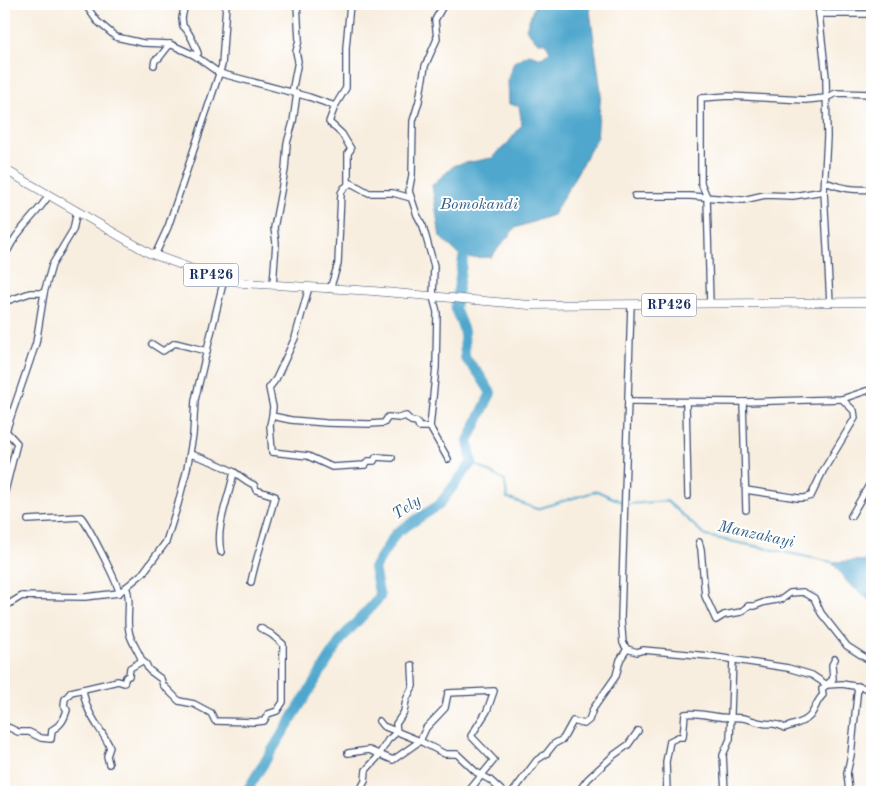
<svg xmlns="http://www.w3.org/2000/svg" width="876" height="796" font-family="'Old Standard TT',serif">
	<rect width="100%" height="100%" fill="#fff"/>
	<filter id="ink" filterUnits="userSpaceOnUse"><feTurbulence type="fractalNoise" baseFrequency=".02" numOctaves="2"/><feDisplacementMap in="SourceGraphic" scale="10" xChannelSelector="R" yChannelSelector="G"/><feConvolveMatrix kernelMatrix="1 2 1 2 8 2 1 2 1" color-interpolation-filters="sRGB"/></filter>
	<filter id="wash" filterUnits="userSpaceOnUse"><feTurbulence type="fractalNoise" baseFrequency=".0096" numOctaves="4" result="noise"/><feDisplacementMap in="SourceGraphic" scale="20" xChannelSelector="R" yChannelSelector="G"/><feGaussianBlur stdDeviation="1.12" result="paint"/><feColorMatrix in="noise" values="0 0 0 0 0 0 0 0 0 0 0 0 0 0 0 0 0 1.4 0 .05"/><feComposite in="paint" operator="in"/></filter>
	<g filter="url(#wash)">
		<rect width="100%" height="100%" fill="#f8eedf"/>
		<g fill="#50a7cd" stroke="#366b96">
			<polygon points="535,4 589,4 601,92 597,138 553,215 515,228 491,257 463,258 440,237 432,185 455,165 492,158 508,143 522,125 519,106 509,104 508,80 514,62 529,54 542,58 550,51 545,42 537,42 526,29"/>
			<polygon points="872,560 872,605 869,600 848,583 832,562"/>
		</g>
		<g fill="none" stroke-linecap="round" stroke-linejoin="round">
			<g stroke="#50a7cd" stroke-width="2">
				<polyline points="472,462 505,481 507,498 537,509 597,491 622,502"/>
				<polyline points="629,504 667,501 706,536 832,562"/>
			</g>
			<polyline stroke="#50a7cd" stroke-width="10" points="246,792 342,638 380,597 374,568 396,533 439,505 472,462 468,441 491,393 479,374 465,358 464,331 455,308 463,258"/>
		</g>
	</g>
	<g filter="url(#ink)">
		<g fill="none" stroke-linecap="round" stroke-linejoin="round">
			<g stroke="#3c4c71" stroke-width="8">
				<g id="minor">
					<polyline points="85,4 97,21 116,37 143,43 170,44 194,55 219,73 309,97 335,106 346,88 346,48 350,4"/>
					<path d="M185,4L182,18L183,26C191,33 194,44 198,53L194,55"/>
					<polyline points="444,4 435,20 437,39 425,66 419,101 413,121 412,175 409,191 417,215 423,226 434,266 433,297 437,312 436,367 430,427 448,459"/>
					<polyline points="818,4 826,77 827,137 824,191 830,303"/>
					<polyline points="819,14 872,14"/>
					<polyline points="154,65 155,60 159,58 170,44"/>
					<polyline points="292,92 298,61 296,52 299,40 297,4"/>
					<polyline points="335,106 329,122 342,134 351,149 348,153 348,185"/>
					<path d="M825,182C841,188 854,191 872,189"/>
					<polyline points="635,196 690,196 743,200 765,195 793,196 824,191"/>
					<path d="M4,254L8,250C18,228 37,215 49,195"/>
					<polyline points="155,255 168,227 222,65 226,4"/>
					<polyline points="273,285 276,243 274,228 285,170 287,143 293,122 297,93"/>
					<polyline points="309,287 295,338 276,379 269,388 273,407 272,416 291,420 326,423 370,424 384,423 388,417 399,418 406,416 411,421 417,422 419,427 430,427"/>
					<polyline points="330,289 338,264 341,193 344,188 351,183 369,193 393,193 411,198"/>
					<polyline points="4,302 30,293 44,293"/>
					<polyline points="710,304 707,197 701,183 701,98 729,96 805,100 826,98 836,93 872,94"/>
					<polyline points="631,305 621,618 623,643 627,649 637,652 643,650 709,656 788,668 812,675 827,685 842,684 872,689"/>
					<polyline points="152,344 163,351 175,343 207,351"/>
					<polyline points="628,401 743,402 842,399 872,389"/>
					<polyline points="686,402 688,496"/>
					<polyline points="743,402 746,510"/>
					<polyline points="272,416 270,425 272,452 308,456 332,467 365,465 368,461 374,461 376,457 392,458"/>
					<path d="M190,454C204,458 221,465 234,472C242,477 245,481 254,485L256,490L275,496C268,525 257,553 251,582"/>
					<polyline points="746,490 798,498 804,498 811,496 823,471 855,418 854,411 842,399"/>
					<polyline points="4,495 17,443 6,431 36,343 44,293 52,265 73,230 77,211"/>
					<polyline points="851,516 872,480"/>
					<path d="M28,520L81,517C88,525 119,585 119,593"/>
					<polyline points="699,542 701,549 705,596 716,620 724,615 741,612 748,606 754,606 765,602 782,599 790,593 803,592 814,598 821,613 847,646 872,662"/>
					<path d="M221,552C215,526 229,498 234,472"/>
					<polyline points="4,607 22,596 85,597 119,593 143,573 166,542 178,504 187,469 193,435 195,400 224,279"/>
					<polyline points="142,661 146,664 149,670 161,679 163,685 179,701 194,704 211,713 215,721 255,722 264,721 268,714 277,711 283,702 283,644 271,634 260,628"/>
					<path d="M83,689C86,715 99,725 110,747L107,756L109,764"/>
					<polyline points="379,721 383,726 420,741 445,754 457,754 476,772 490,780 503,792"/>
					<path d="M4,726L10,728L18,732H29L41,738L51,739L52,730C61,725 64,720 67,710L64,705L65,699L71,692L118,681L124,683L126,677L129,676L130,668L142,661C139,651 130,641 129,631C126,617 132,600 126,587"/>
					<polyline points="348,753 369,750 393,760 420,741 426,728 445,708 448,693 494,691 487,711 471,736 494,760 468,792"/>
					<polyline points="359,792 365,781 366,770 377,758 388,740 397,732 396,724 404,712 406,700 413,686 412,665"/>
					<polyline points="513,792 537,760 546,754 554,744 563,739 573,721 584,724 589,720 593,709 616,676 620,660 627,649"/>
					<polyline points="578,792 588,779 614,755 628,745 638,731"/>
					<path d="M667,792L666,762L670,741L678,737H683L685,714C697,712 708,716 720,717C727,718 735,717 743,718C750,719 755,722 762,723C770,725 776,722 784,728C792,725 804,723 810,716C816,709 816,701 823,695L822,689L833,679L832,665L835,659"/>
					<polyline points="725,792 723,755 730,739 733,659"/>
					<polyline points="849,792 847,773 851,755 858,686"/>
				</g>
			</g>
			<g stroke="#3c4c71" stroke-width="9">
				<polyline id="major" points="4,169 149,253 206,274 243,283 373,291 529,305 872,302"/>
			</g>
			<use href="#minor" stroke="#fff" stroke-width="5.5"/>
			<use href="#major" stroke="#fff" stroke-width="8"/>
		</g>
	</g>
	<g text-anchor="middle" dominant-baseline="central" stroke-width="4" stroke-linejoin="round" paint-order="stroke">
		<g fill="#fff" stroke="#5f6d8e" stroke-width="1">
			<rect x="183.5" y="263.5" width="55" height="23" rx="4"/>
			<rect x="641.5" y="293.5" width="55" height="23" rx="4"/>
		</g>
		<g font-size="14" font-weight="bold" fill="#1b2f5e">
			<text x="211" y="275">RP426</text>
			<text x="669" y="305">RP426</text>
		</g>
		<g font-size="16" font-style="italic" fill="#305f8a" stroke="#fff">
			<text x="479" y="205">Bomokandi</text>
			<text transform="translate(407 508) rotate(-34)">Tely</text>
			<text transform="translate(756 535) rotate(12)">Manzakayi</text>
		</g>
	</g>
	<rect width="876" height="796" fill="none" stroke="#fff" stroke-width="20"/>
</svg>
